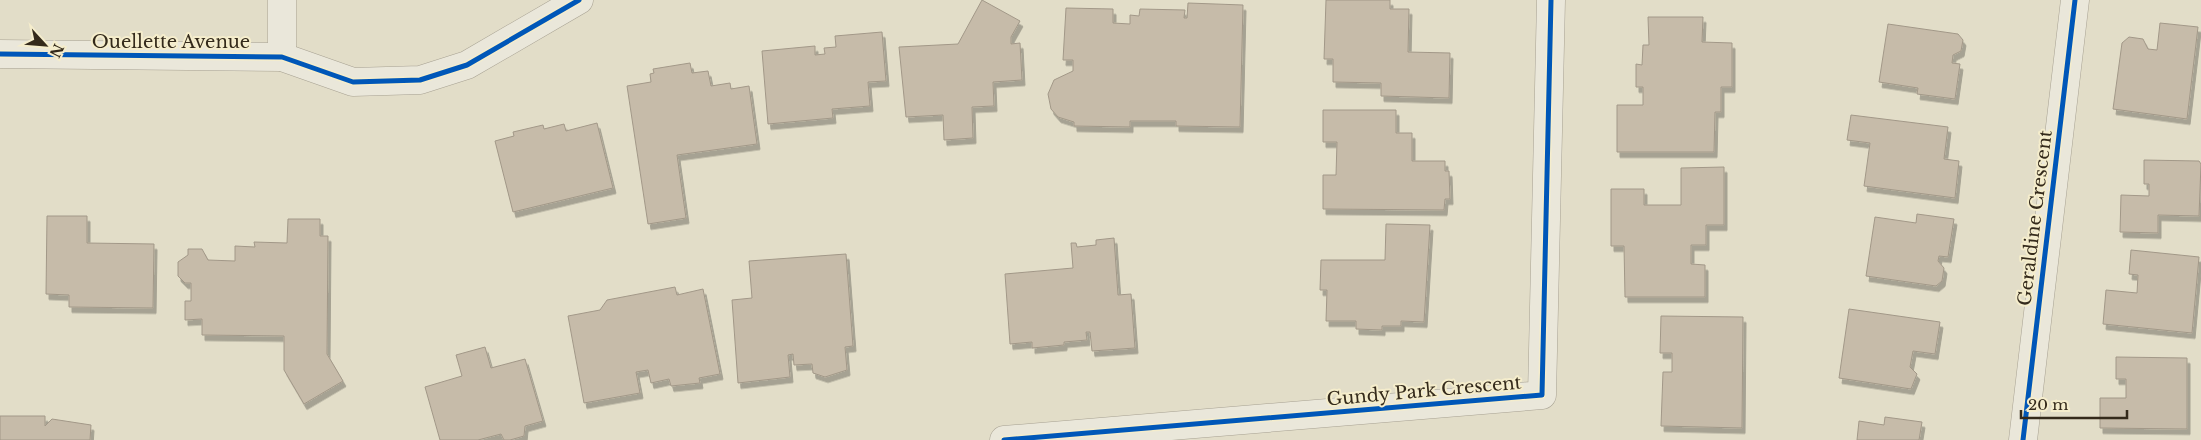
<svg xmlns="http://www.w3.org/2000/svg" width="2201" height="440" font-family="'Libre Baskerville',serif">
	<defs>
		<filter id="shadow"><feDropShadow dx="3" dy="5.5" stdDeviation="0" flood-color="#0004"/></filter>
	</defs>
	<rect width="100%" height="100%" fill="#e2ddc8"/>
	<g fill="#c6bba9" stroke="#a29888" filter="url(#shadow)">
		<polygon points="982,0 1020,21 1011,37 1011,44 1020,43 1022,80 993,82 994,106 972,107 973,138 944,140 943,115 906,117 899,47 958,44"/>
		<polygon points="1326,0 1390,0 1390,9 1409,9 1408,52 1450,53 1449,98 1381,96 1381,83 1333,82 1333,59 1324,59"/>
		<polygon points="1188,3 1243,5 1240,127 1176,126 1176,121 1130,121 1130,127 1074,126 1074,122 1058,117 1051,109 1048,94 1054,80 1073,71 1073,60 1063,60 1066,8 1113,9 1113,23 1130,24 1130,15 1139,16 1140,9 1185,10 1184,18 1187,18"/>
		<polygon points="1648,17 1703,17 1702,42 1732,43 1732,87 1721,87 1721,112 1715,112 1714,152 1617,152 1617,105 1643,105 1643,87 1636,87 1636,64 1642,65 1643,45 1649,45"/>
		<polygon points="2160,23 2198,27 2187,119 2113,109 2122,43 2129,37 2143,39 2148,49 2157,50"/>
		<polygon points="1888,24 1958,34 1963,40 1961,51 1953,55 1952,63 1960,64 1955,99 1917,94 1918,88 1879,82"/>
		<polygon points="882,32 886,81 868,82 870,106 832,109 833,118 768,124 762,51 815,46 815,55 825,54 824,48 836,47 835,36"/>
		<polygon points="690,63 692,73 708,71 711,86 730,83 731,89 749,86 757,144 677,155 686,218 648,224 627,86 651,82 650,74 654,73 653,69"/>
		<polygon points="1323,110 1396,110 1396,133 1412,133 1412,161 1445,161 1445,171 1449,171 1450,199 1445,199 1444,210 1323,209 1323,175 1336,175 1337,142 1323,142"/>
		<polygon points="1851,115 1948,127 1944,159 1959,161 1955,198 1864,186 1870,143 1847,140"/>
		<polygon points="597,123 613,188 513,212 495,141 514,136 513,132 543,125 544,129 564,124 566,131"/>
		<polygon points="2144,160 2199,161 2201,164 2199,216 2158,215 2158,233 2120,232 2121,195 2149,196 2149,184 2144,184"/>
		<polygon points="1724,167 1724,225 1706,225 1706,245 1691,245 1691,264 1705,265 1705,297 1625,297 1624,246 1611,246 1611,189 1644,189 1644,205 1681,205 1681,168"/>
		<polygon points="1917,214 1954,219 1948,257 1939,256 1938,261 1944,268 1942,281 1936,286 1866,276 1875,217 1916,223"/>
		<polygon points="47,216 87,216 87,243 154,244 153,308 69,307 69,295 46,294"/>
		<polygon points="288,219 320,219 320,236 328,236 327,354 343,381 304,404 284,370 284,336 202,335 202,319 185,320 185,301 191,301 191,283 185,283 178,276 178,262 188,255 188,249 202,249 208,260 235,261 235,246 255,247 254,242 287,243"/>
		<polygon points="1386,224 1430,225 1424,322 1401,321 1401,326 1382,326 1382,330 1356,329 1356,321 1326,321 1327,290 1320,290 1321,260 1385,260"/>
		<polygon points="1114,238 1118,295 1131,294 1135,348 1092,351 1090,332 1086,332 1087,340 1064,342 1064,345 1032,348 1032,342 1010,344 1005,274 1073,268 1071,243 1076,243 1077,247 1096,245 1096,240"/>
		<polygon points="2131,250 2199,257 2192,333 2103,324 2106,290 2137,293 2138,275 2129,274"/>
		<polygon points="846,254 853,346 845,347 847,370 825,377 813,373 812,364 794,365 793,354 788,355 790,377 738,383 732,300 752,298 749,261"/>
		<polygon points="675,287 677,295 703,289 720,374 699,378 700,383 671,386 669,379 651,383 648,370 636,372 640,393 584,403 568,316 600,310 607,300"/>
		<polygon points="1849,309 1940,322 1935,354 1913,351 1910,367 1917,374 1911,389 1839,378"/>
		<polygon points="1661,316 1743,317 1742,428 1661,426 1663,372 1672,372 1672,353 1660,353"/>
		<polygon points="485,347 491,368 525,359 543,421 525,426 524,436 510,440 504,440 501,434 478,440 440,440 425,387 462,376 456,355"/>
		<polygon points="2116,357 2187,358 2187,429 2100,428 2100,398 2126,398 2126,379 2116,379"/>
		<polygon points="0,416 45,416 45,426 52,419 91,425 90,440 0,440"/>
		<polygon points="1885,417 1922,422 1919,440 1857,440 1859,421 1884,425"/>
	</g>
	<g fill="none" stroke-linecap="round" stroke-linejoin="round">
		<g stroke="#a7a192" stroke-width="29">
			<g id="minor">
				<polyline points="0,54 282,57 353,82 420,80 467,65 579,0"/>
				<polyline points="282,57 282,0"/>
				<polyline points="1004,440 1542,395 1551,0"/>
				<polyline points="2023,440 2075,0"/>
			</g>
		</g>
		<use href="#minor" stroke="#eae7da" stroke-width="28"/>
		<g stroke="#f5edcc" stroke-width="8">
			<g id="cycleway">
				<polyline points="0,54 282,57 353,82 420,80 467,65 579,0"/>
				<polyline points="1004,440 1542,395 1551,0"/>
				<polyline points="2023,440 2075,0"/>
			</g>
		</g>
		<use href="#cycleway" stroke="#0057b8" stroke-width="5"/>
	</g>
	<g text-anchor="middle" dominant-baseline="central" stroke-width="4" stroke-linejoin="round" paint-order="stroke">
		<g font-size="18" fill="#342a1b" stroke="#f5edcc">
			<text x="171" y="42">Ouellette Avenue</text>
			<text transform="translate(2035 218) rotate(-83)">Geraldine Crescent</text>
			<text transform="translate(1424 391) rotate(-5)">Gundy Park Crescent</text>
		</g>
	</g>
	<g transform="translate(45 45) rotate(116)" stroke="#f5edcc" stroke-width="4" paint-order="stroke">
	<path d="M0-4L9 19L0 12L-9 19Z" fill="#342a1b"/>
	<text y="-8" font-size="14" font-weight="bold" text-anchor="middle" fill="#342a1b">N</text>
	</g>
	<path d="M2021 410v8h106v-8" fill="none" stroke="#342a1b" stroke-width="2.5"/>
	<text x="2028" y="410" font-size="15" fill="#342a1b" stroke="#f5edcc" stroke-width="4" paint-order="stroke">20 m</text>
</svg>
